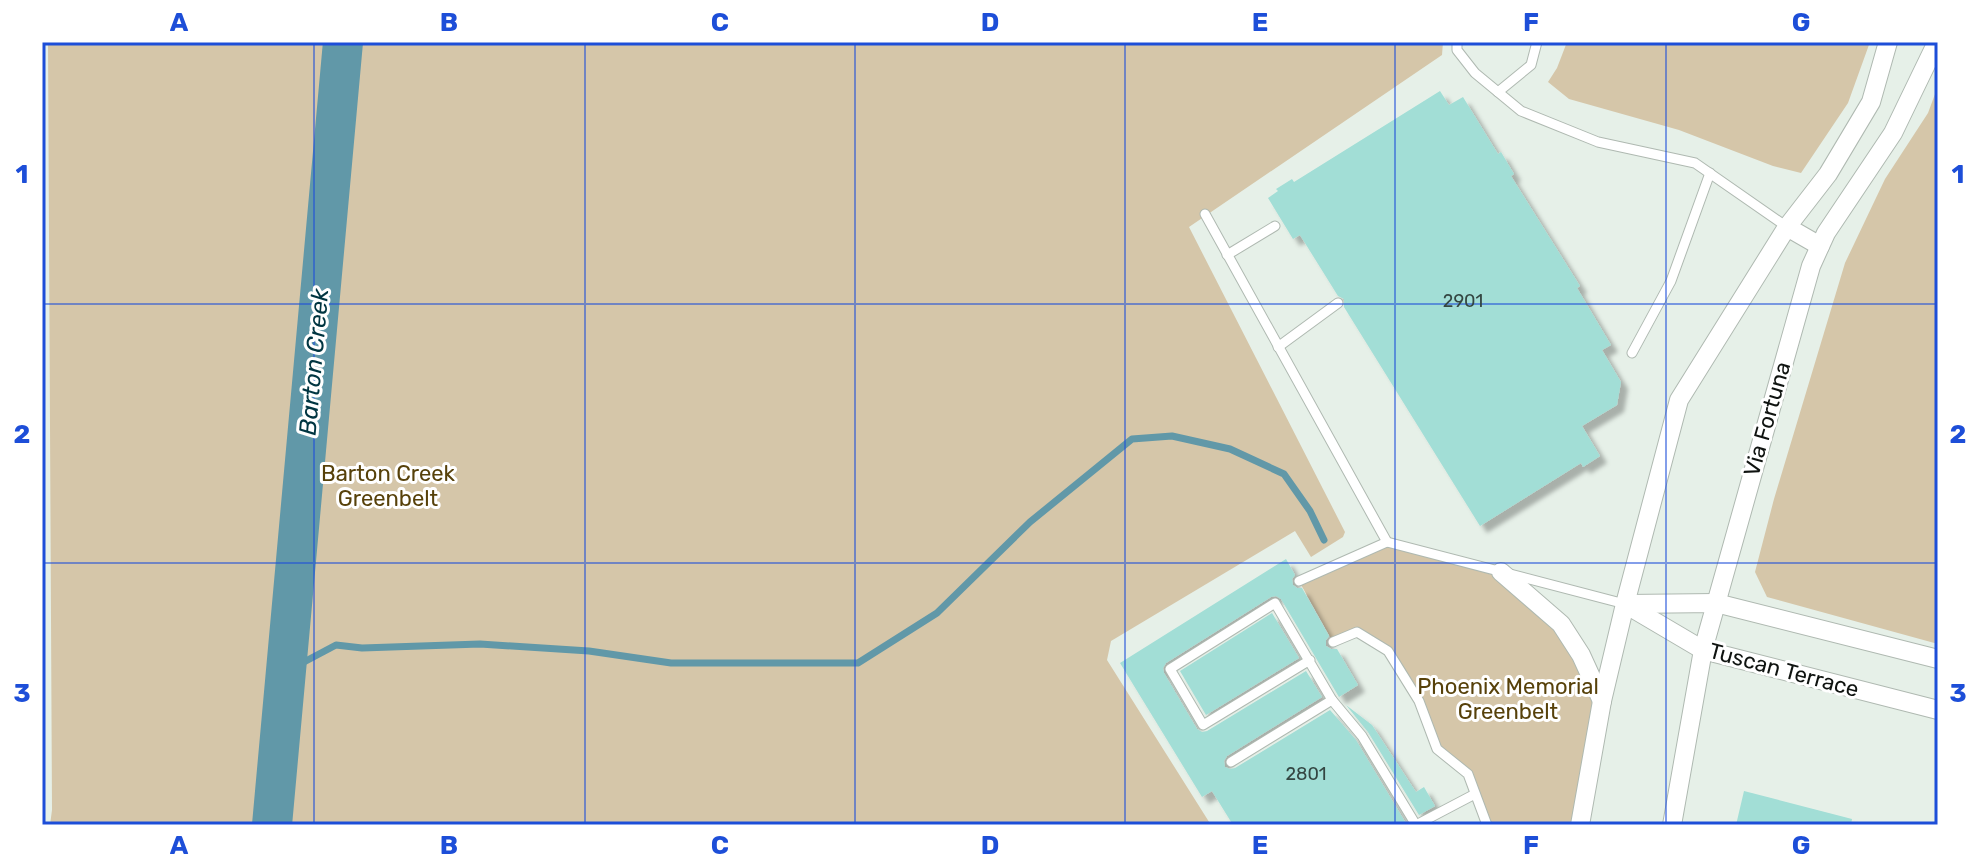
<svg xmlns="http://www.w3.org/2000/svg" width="1980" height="867" font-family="Rubik,sans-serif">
	<defs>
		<filter id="shadow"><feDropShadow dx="7" dy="7" stdDeviation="2" flood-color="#0004"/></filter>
	</defs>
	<rect width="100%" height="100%" fill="#e6f0e8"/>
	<g fill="#d5c6a9">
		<polygon points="48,42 1443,42 1442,55 1189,227 1345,532 1343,537 1311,557 1295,531 1111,641 1107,660 1211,825 50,825 52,810"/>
		<polygon points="1567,42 1870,42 1848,103 1801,173 1773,166 1679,130 1569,99 1548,82 1557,68"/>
		<polygon points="1938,86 1938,644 1767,597 1755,572 1774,499 1845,263 1885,179 1928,113"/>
		<polygon points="1387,542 1501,572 1561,624 1602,701 1580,825 1487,825 1468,774 1437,749 1419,701 1388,651 1357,632 1333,642 1299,581"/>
	</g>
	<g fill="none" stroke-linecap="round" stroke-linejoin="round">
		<polyline stroke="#6198a8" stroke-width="7" points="287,671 336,645 362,648 480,644 589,651 671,663 858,663 937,613 1030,522 1132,439 1172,436 1230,449 1284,474 1310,511 1324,540"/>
		<polyline stroke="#6198a8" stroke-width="40" points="272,825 343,42"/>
	</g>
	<g fill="#a2ded6" filter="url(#shadow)">
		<polygon points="1440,91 1449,105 1463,97 1498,154 1501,152 1514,174 1511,176 1580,286 1577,288 1611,345 1602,350 1621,382 1617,405 1582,426 1600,456 1583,467 1581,463 1480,526 1344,307 1344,299 1338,296 1300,235 1293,239 1268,198 1278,191 1276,189 1292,179 1294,182"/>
		<polygon points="1286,559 1295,575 1292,579 1293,585 1297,588 1302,588 1329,636 1326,640 1326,646 1331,649 1337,649 1358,685 1339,697 1281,599 1276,596 1271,597 1166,663 1163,668 1164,673 1197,729 1202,732 1207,731 1306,671 1322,697 1227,756 1224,761 1225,767 1230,769 1235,768 1330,710 1356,740 1407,825 1233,825 1212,791 1202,797 1120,663"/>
		<polygon points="1272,613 1299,658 1206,715 1180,671"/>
		<polygon points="1346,705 1372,725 1416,792 1424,787 1435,806 1419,815 1368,732"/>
		<polygon points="1744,791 1852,819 1851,825 1736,825"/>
	</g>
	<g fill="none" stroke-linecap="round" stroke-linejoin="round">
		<g stroke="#afb9b1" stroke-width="11">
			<g id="service">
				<polyline points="1457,42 1457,50 1475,73 1521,111 1598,142 1695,163 1787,227"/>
				<polyline points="1498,92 1531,65 1537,42"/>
				<polyline points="1205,214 1387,542"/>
				<polyline points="1227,255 1275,226"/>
				<polyline points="1278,347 1338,303"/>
				<polyline points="1632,353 1671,281 1710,173"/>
				<polyline points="1299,581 1387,542 1625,604"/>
				<polyline points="1333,642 1357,632 1388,651 1419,701 1437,749 1468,774 1487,825"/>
				<polyline points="1310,660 1203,725 1170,669 1275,603 1332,700"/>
				<polyline points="1231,762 1332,700 1362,736 1416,825"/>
				<polyline points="1416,825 1475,794"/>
			</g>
		</g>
		<g stroke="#afb9b1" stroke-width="20">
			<g id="minor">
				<polyline points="1787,227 1820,246"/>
				<polyline points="1501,572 1561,624 1581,655 1602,701"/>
				<polyline points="1625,604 1703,650 1938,710"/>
				<polyline points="1627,604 1716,603 1938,659"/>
				<polyline points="1580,825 1602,701 1625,604 1679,400 1787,227 1828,174 1871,102 1888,42"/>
				<polyline points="1672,825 1703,650 1811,266 1826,233 1893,133 1937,42"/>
			</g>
		</g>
		<use href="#service" stroke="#fff" stroke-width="9"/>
		<use href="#minor" stroke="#fff" stroke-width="18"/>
	</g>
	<path fill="none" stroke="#1d4ed8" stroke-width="2" stroke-opacity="0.55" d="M314,42V825M585,42V825M855,42V825M1125,42V825M1395,42V825M1666,42V825M42,304H1938M42,563H1938"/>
	<g text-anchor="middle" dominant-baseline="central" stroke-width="6" stroke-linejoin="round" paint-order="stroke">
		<g font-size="18" fill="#344642">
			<text x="1463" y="301">2901</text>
			<text x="1306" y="774">2801</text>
		</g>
		<g font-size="22" fill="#0f1310" stroke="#fff">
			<text transform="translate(1767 419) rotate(-74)">Via Fortuna</text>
			<text transform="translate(1784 670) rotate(15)">Tuscan Terrace</text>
		</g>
		<g font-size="22" fill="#57410a" stroke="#fff">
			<text x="388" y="473">Barton Creek<tspan x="388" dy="25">Greenbelt</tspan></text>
			<text x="1508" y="686">Phoenix Memorial<tspan x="1508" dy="25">Greenbelt</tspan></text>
		</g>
		<g font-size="24" font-style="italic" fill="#003541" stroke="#fff">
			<text transform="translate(314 362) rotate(-85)">Barton Creek</text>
		</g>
	</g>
	<rect width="1980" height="867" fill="none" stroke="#ffffff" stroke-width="88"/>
	<rect x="44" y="44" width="1892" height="779" fill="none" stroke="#1d4ed8" stroke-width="3"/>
	<g font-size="26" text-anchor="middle" font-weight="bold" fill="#1d4ed8">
		<text x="179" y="31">A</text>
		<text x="449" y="31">B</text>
		<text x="720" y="31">C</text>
		<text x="990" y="31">D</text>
		<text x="1260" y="31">E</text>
		<text x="1531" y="31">F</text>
		<text x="1801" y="31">G</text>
		<text x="22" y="183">1</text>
		<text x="1958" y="183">1</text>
		<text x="22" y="443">2</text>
		<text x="1958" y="443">2</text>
		<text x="22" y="702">3</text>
		<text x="1958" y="702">3</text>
		<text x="179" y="854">A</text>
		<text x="449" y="854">B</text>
		<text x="720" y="854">C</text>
		<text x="990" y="854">D</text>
		<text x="1260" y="854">E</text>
		<text x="1531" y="854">F</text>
		<text x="1801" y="854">G</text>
	</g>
</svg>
